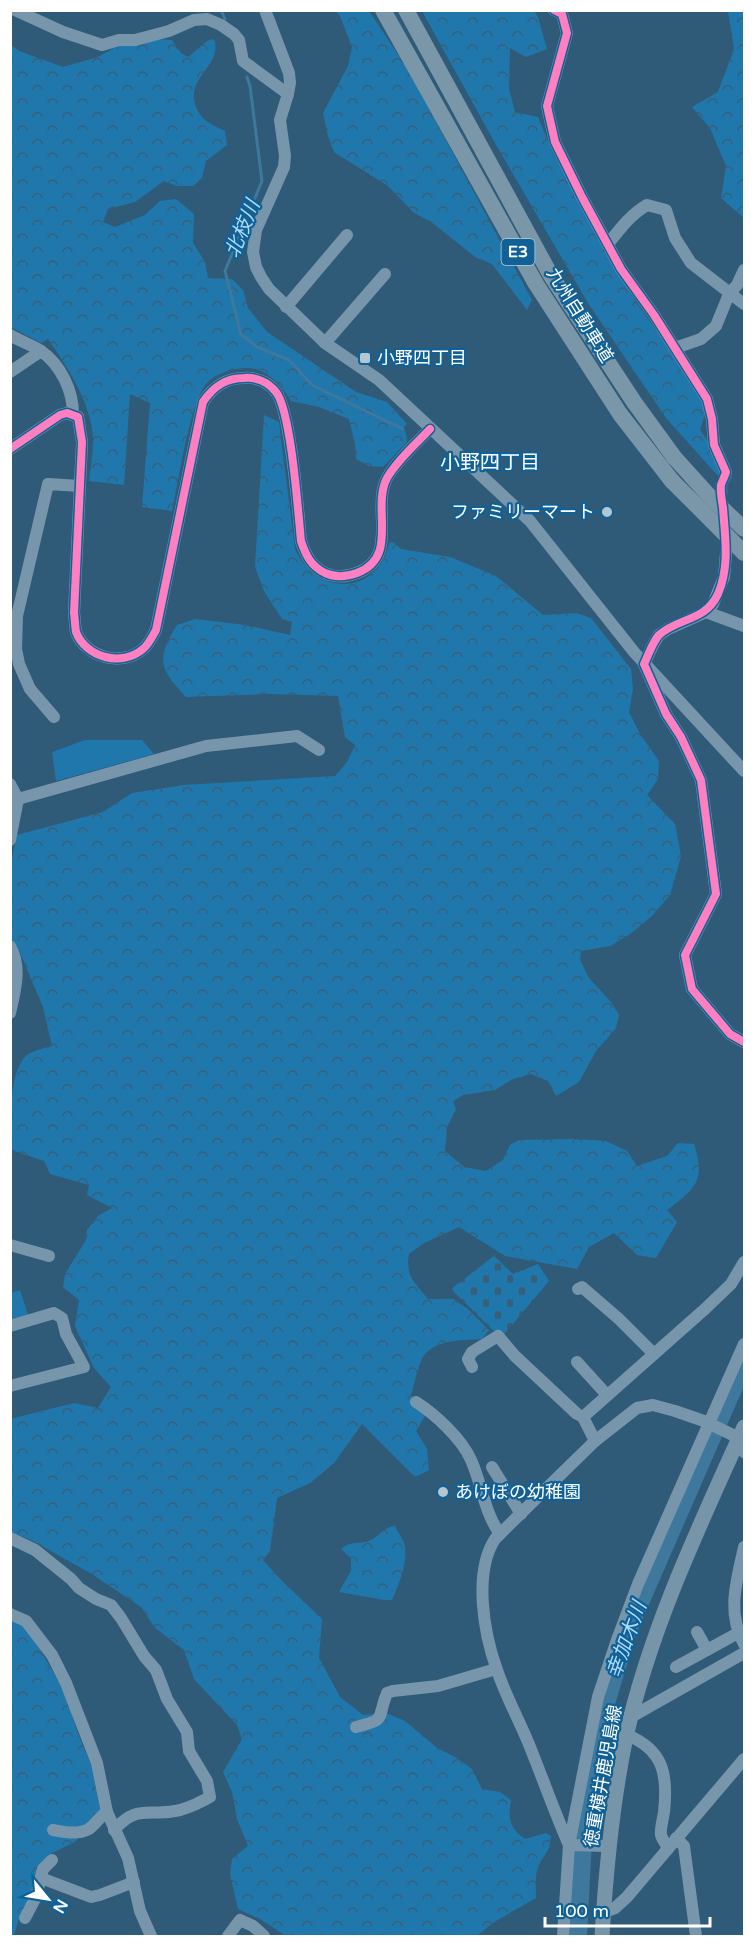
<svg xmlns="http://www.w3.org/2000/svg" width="755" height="1947" font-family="'Varela Round','Noto Sans JP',sans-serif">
	<defs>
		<pattern id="forest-crowns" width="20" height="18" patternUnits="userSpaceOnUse" patternTransform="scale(1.5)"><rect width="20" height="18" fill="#2077ac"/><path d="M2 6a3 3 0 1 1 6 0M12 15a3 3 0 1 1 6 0" fill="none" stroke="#385f77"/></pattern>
		<pattern id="cemetery-stones" width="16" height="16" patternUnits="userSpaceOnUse" patternTransform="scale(1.5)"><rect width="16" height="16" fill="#2077ac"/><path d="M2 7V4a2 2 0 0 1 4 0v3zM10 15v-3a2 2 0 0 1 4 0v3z" fill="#385f77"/></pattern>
	</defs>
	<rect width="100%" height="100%" fill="#2f5b78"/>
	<g fill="url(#forest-crowns)">
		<polygon points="336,11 369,11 407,68 532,300 527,310 492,264 475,257 434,224 413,212 388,186 334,152 328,136 323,113 348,66 352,47 340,16"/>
		<polygon points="422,11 534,11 538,17 547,49 526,57 510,48 509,89 515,112 538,117 553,153 605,251 636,302 689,376 702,398 705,414 700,430 732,477 727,486 666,418 588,303 495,143"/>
		<polygon points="728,11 744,11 744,218 721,198 726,166 710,128 692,107 718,92 734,49"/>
		<path d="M154,39L172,40L181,53L188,57L207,41L214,39C223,65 187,76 195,104C200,120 210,124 225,131L227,145L206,161L202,178L193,186H176L164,181L135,202L108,209L103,222L115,227L145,215L160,201L176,199L194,214L193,243L205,262L208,278L232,279L243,290L248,308L267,332L356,392L387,402L407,424L403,428L406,433L407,442L383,467L369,466L356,459L355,444L349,419L319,407L291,401C281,385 266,367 245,368C232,369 216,373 207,383C189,403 179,482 172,511L142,507L150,403L130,394L124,485L89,481C91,467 93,453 93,440C93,406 67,366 48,339L41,343L11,327L10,44L19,51L63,67L98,57L121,44Z"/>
		<path d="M264,415L279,422L295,549C316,597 378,596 389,543L393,542L401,549L450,557L496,576L543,615L576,613L591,618L631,669L633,689L629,712L640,734L659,761L658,779L647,795L675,824L681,856L670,895L652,916L630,934L610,946L581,951L580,960L589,978L611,1002L619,1015L616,1028L596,1051L579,1082L556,1096L548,1081L531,1074L513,1079L495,1090L463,1095L453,1101L456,1110L447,1127L445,1151L464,1167L486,1171L503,1160L510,1145L519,1140L574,1139L606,1141L627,1151L637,1166L667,1156L678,1143L694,1144C706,1181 695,1189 667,1210L677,1222L656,1258L637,1255L614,1233L589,1247L577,1269L505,1256L459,1227L424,1243L409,1254C405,1276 415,1283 428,1299H453L468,1309L489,1330L482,1339C463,1340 435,1339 423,1357C418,1365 414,1385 411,1395L429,1409L416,1431L427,1449L429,1470L415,1477L362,1424L334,1463L310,1483L277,1498L270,1551L263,1560L281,1580L322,1619L319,1658L340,1697L363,1715L386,1713L405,1721L437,1748L457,1758L472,1769L482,1789L500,1792L511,1800C508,1819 509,1828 525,1839L546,1833L551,1836C550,1852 546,1851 540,1863C534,1874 536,1887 536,1898L496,1921L476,1936H286L260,1919L238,1909L230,1874L232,1859L248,1846L237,1819L232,1792L223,1772L242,1739L237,1725L194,1679L184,1650L155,1628L141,1607L92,1574L31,1540L11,1532L10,1419L74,1403L98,1408L111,1387L94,1368L75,1326L79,1300L63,1287L65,1274L86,1240L87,1230L98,1216L112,1208L87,1195L89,1185L50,1174L44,1161L14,1151L11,1148C11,1124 8,1073 26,1056C31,1051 45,1048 52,1046L43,1007L19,950L11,938V863L17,835L103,812L132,793L184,785L335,776L347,762L355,745L345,737L338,696L271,694L186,697C159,668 156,660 177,625L195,619L245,625L290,635L292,622L282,619L264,591L255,567Z"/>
		<path d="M395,1526C397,1532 403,1538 404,1543C409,1561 399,1584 392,1600H384L339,1592L351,1571V1558L341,1549C352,1540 357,1545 369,1541C379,1537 383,1527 395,1526Z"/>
		<polygon points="10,1618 23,1624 29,1631 65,1692 78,1734 94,1772 102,1812 75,1842 52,1853 38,1869 33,1897 18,1921 14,1936 10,1936"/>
	</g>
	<polygon fill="url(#cemetery-stones)" points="494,1256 513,1274 538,1264 549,1281 501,1338 451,1289"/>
	<g fill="#2077ac">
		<polygon points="85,740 142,740 154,754 56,781 52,752"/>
		<polygon points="20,1290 28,1315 11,1321 11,1293"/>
	</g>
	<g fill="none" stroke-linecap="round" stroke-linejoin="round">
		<g stroke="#3e789d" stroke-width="3">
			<polyline points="221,10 225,19"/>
			<polyline points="247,77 250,86 262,181 225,271 241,334 257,347 289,360 312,385 403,429"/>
		</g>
		<polyline stroke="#3e789d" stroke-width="20" points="577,1936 583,1821 594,1740 627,1630 744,1361"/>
		<polyline stroke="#4e748c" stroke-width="12" stroke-dasharray="12 6" stroke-linecap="butt" points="723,513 721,485 726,472"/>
		<g stroke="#7896ab" stroke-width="12">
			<polyline points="15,10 63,32 102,45 119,40 135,40 169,31 194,20 207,19 221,25 234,34 239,40 243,61 288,94"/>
			<polyline points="265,10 289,73 290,83 288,94 280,120 285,156 284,167 256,230 253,252 256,267 261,277 269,289 325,343 379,380 530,521 634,652 744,771"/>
			<polyline points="554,10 562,14 567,33 547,106 555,142 582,197 621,269 654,315 707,399 712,419 714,445 726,472"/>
			<path d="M608,244C620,229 630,215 647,205L666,210L675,238L691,263L744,304"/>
			<polyline points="286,307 347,235"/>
			<path d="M10,335C20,341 32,345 41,351C61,365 73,391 73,414"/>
			<polyline points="325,343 385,274"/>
			<polyline points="675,348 701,339 716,326 729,294 737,285 744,270"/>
			<polyline points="10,372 41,351"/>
			<path d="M10,449L60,415L67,413L78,417L82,442L74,613C75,619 75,627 76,632C86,658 122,667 143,649C149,644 152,637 156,630L203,402C213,387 225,378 244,378C256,377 268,382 276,392C291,411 298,511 301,541C306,556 311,566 325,573C336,578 346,577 357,573C400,557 371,508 387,478C398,459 416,444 430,429"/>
			<polyline points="726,553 724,577 713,604 706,612 668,629 659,635 654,643 644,664 666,714 681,737 701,780 716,894 685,955 692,989 730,1034 744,1042"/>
			<polyline points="706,612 744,626"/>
			<polyline points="54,717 30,689 19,664 16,649 17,616 48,484 80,486"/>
			<polyline points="10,784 18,799 10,840"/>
			<polyline points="18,799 206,746 297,736 319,750"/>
			<path d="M10,946C22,966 15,992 10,1013"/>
			<polyline points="10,1245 49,1256"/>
			<polyline points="578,1289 582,1287 619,1319 654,1354"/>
			<polyline points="10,1326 54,1313 62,1318 66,1334 84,1367 10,1386"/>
			<polyline points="577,1362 607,1395"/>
			<polyline points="472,1367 468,1359 472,1352 498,1336 515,1356 577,1414 583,1417"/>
			<path d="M416,1402C435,1414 462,1439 471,1460C482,1484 484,1512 500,1534"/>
			<polyline points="595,1441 583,1417 706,1308 731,1284 744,1262"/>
			<polyline points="492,1467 521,1514"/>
			<path d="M10,1538L35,1550L71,1579L79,1588L96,1599L111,1605L121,1618L144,1656L156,1670L167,1699L187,1732L189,1751L207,1781L210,1797C198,1803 188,1809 175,1811C146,1816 136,1805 114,1830"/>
			<path d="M744,1547C737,1580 726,1612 744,1644"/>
			<polyline points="10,1614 26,1621 52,1655 66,1683 97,1763 107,1812 128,1858 140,1911 151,1936"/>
			<polyline points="697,1632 707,1650"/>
			<polyline points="676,1667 738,1633"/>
			<polyline points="631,1717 744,1653"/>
			<path d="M356,1727C388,1719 376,1720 387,1693L393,1691L438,1686L496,1669"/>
			<path d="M627,1735C664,1750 668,1775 664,1812C663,1819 660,1829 661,1835C662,1839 666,1844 668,1848"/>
			<path d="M53,1830C65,1832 78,1835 89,1829C96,1824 100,1816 107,1812"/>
			<polyline points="676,1838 684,1846 696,1936"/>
			<path d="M608,1846L569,1845C554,1811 542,1776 528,1742C518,1718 505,1694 497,1670C484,1634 473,1573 495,1539C499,1535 504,1530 508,1526L595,1441L637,1408L653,1405L675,1411L704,1421L739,1438L744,1452"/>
			<polyline points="41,1878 91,1897 100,1895 134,1882"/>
			<polyline points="604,1912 615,1908 627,1897 744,1759"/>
			<polyline points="25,1918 36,1897 43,1869 52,1860"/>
			<polyline points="228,1936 240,1920 253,1926 264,1936"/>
			<polyline points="563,1936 569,1845 598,1697 618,1637 638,1584 744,1344"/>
		</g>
		<path stroke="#7695a8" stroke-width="15" d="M602,1936C606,1869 612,1803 626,1737C650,1629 699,1527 744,1427"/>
		<g stroke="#7a96a9" stroke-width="16">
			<polyline points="383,10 536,284 620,414 672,481"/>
			<polyline points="406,10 550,274 634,402 674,457"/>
		</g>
		<g stroke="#7a96a9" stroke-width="16">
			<polyline points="674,457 712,499 744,529"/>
			<polyline points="672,481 744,553"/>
		</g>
		<g stroke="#106197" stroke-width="11">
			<g id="cycleway">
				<path d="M554,10L562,14L567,33L547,106L555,142L582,197L621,269L654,315L707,399L712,419L714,445L726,472C725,476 722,481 721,485C720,492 722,501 723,508C725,537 730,566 718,594C705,622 679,617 659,635C652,643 649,654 644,664L666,714L681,737L701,780L716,894L685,955L692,989L730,1034L744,1042"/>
				<path d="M10,449L60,415L67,413L78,417L82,442L74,613C75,619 75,627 76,632C86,658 122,667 143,649C149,644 152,637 156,630L203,402C213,387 225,378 244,378C256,377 268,382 276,392C291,411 298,511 301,541C306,556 311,566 325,573C336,578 346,577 357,573C400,557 371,508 387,478C398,459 416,444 430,429"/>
			</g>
		</g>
		<use href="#cycleway" stroke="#ff80c0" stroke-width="8"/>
	</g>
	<g fill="#b6c6d0" stroke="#106197" stroke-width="2">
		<rect x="359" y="352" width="12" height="12" rx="3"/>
		<circle cx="607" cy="512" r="6"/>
		<circle cx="443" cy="1492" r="6"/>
	</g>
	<g text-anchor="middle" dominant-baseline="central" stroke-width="4.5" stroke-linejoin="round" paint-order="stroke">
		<rect fill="#106197" stroke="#b7d0e0" stroke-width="1.5" x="501.5" y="239" width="33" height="26" rx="4.5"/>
		<g font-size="16" font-weight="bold" fill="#fff">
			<text x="518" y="252">E3</text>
		</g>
		<g font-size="18" fill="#fff" stroke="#106197">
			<text transform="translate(580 315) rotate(58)">九州自動車道</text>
			<text transform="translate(603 1776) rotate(-80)">徳重横井鹿児島線</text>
		</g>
		<g font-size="18" fill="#fff" stroke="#106197" text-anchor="start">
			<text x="377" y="358">小野四丁目</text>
			<text x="595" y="512" text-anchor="end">ファミリーマート</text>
			<text x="455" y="1492">あけぼの幼稚園</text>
		</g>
		<g font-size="20" font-style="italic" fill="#acddfb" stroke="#106197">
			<text transform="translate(243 229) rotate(-68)">北枝川</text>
			<text transform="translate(627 1640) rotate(-70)">幸加木川</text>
		</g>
		<g font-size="20" fill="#fff" stroke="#106197">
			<text x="490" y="463">小野四丁目</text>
		</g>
	</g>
	<rect width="755" height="1947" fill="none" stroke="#ffffff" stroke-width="24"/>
	<g transform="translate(48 1899) rotate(120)" stroke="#106197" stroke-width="4.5" paint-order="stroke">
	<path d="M0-4.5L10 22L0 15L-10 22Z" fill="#ffffff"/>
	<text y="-9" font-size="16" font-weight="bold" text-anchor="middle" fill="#ffffff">N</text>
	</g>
	<path d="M545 1917v9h165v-9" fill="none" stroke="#ffffff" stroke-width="3"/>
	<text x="554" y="1917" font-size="18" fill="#ffffff" stroke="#106197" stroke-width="4.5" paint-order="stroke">100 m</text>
</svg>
